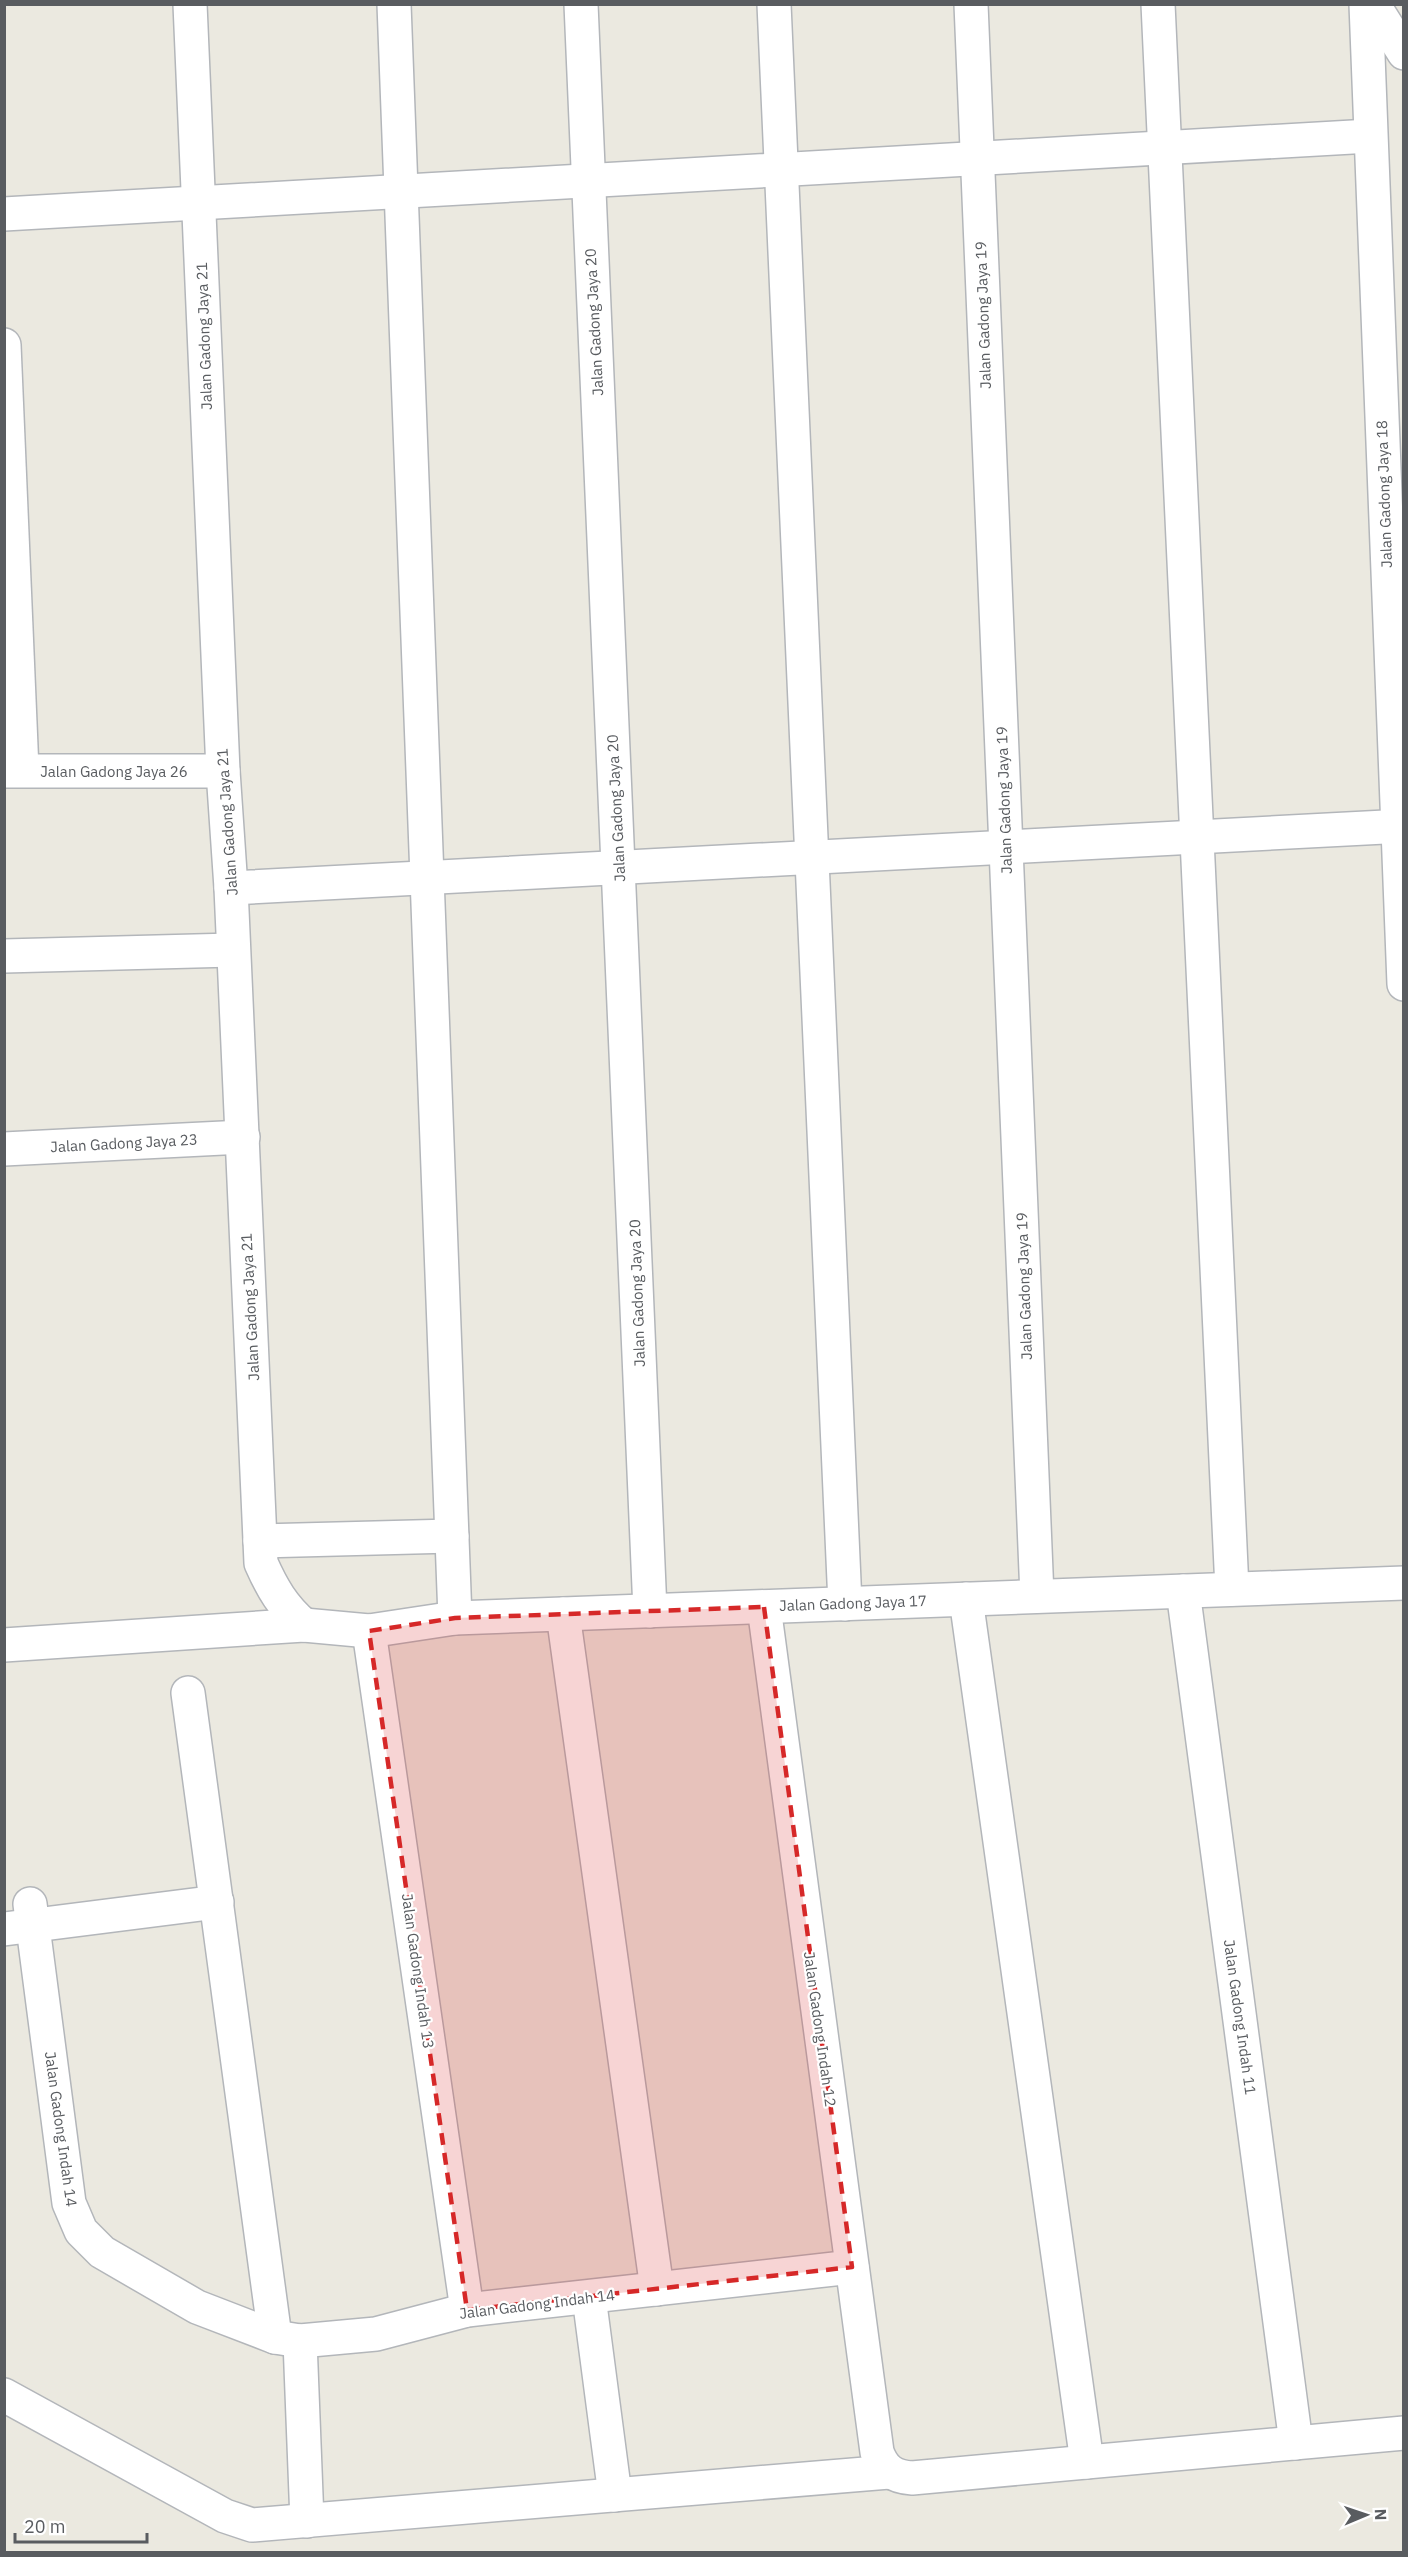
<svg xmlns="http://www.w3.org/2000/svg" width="1408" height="2557" font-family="'IBM Plex Sans',sans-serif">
	<rect width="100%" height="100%" fill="#ebe9e0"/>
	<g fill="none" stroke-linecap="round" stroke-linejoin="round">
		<g stroke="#b3b6ba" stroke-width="36">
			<g id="minor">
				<path d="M190,4L223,771L231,888L261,1563C272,1588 283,1607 304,1625"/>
				<polyline points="394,4 455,1618"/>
				<polyline points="581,4 650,1611"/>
				<polyline points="774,4 845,1604"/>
				<polyline points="971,4 1037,1596"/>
				<polyline points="1158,4 1232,1589"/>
				<polyline points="1366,4 1404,984"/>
				<polyline points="1373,4 1404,53"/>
				<polyline points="4,214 1370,136"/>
				<polyline points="4,345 22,770"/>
				<polyline points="4,771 223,771"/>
				<polyline points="231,888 1404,826"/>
				<polyline points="4,956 233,950"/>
				<polyline points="4,1149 243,1137"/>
				<polyline points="260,1541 452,1536"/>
				<polyline points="1183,1591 1296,2443"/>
				<polyline points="966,1599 1087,2462"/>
				<path d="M764,1607L877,2452C883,2469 893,2477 912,2478L1404,2433"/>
				<polyline points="563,1614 657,2289"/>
				<polyline points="369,1631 467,2310"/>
				<polyline points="4,1645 304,1625 369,1631 455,1618 1404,1583"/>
				<polyline points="188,1693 275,2337"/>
				<polyline points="30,1904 69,2203 81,2231 102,2252 197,2307 275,2337 300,2341 376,2334 467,2310 852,2267"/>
				<polyline points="4,1929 217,1902"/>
				<polyline points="589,2297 615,2495"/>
				<polyline points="300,2341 307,2521"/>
				<polyline points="4,2395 225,2516 252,2525 889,2472"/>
			</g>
		</g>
		<use href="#minor" stroke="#fff" stroke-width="33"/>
	</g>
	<path fill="#d62828" fill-opacity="0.2" stroke="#d62828" stroke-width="4.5" stroke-dasharray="12 8" stroke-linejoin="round" d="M764,1607L852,2267L467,2310L369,1631L455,1618Z"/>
	<g text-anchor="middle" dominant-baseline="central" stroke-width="4.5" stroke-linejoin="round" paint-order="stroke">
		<g font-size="15" fill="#595c60" stroke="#fff">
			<text transform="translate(983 315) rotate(-92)">Jalan Gadong Jaya 19</text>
			<text transform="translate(594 322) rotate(-93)">Jalan Gadong Jaya 20</text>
			<text transform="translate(204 336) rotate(-92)">Jalan Gadong Jaya 21</text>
			<text transform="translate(1384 494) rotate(-92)">Jalan Gadong Jaya 18</text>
			<text x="114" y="771">Jalan Gadong Jaya 26</text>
			<text transform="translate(1004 800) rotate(-92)">Jalan Gadong Jaya 19</text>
			<text transform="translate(616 808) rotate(-93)">Jalan Gadong Jaya 20</text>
			<text transform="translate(227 822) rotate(-94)">Jalan Gadong Jaya 21</text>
			<text transform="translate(124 1143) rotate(-3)">Jalan Gadong Jaya 23</text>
			<text transform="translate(1024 1286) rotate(-92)">Jalan Gadong Jaya 19</text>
			<text transform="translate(637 1293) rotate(-92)">Jalan Gadong Jaya 20</text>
			<text transform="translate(250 1307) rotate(-93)">Jalan Gadong Jaya 21</text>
			<text transform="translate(853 1603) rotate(-2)">Jalan Gadong Jaya 17</text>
			<text transform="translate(418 1971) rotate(82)">Jalan Gadong Indah 13</text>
			<text transform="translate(1240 2017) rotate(82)">Jalan Gadong Indah 11</text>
			<text transform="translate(820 2029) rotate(82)">Jalan Gadong Indah 12</text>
			<text transform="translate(61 2129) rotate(82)">Jalan Gadong Indah 14</text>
			<text transform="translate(537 2304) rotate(-7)">Jalan Gadong Indah 14</text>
		</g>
	</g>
	<rect width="1408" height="2557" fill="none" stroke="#595c60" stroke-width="12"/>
	<g transform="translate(1366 2515) rotate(88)" stroke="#ffffff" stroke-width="4.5" paint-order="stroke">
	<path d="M0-4.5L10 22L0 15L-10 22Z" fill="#595c60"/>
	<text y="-9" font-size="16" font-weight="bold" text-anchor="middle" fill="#595c60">N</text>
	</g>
	<path d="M15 2533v9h132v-9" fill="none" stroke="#595c60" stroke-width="3"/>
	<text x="24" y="2533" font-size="18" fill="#595c60" stroke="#ffffff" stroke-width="4.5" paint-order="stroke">20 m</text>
</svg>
